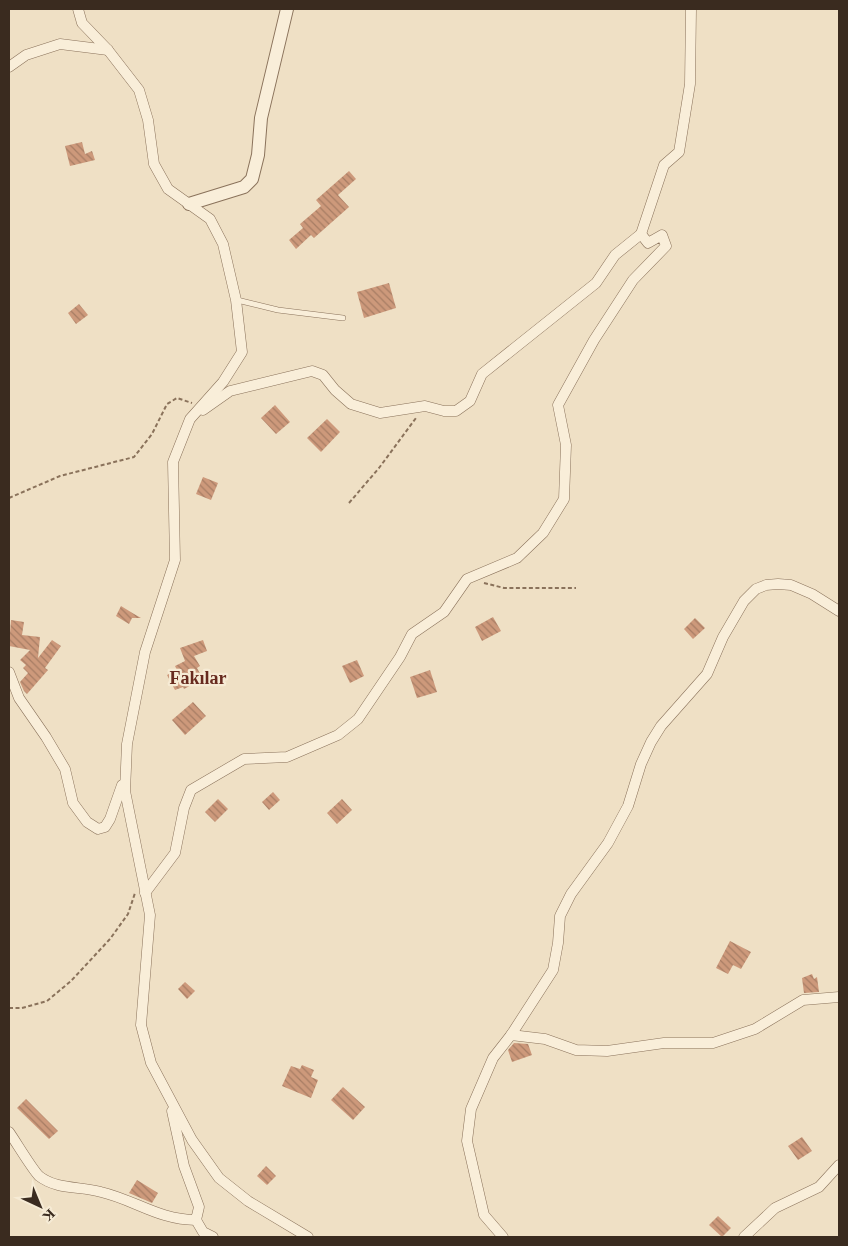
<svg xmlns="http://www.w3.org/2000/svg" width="848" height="1246" font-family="Georgia,serif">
	<defs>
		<pattern id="building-back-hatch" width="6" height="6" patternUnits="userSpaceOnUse" patternTransform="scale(1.25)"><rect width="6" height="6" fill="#cd997b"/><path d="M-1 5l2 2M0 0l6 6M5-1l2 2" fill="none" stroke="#a77d64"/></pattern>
	</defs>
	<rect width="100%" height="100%" fill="#efe0c5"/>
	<g fill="url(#building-back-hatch)">
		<polygon points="82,142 85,154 92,151 95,160 70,166 65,146"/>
		<polygon points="349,171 356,179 338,195 349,207 314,238 311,235 296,249 289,240 303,228 300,224 321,206 316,200"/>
		<polygon points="389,283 396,308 364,318 357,292"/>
		<polygon points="79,304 88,315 76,324 68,313"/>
		<polygon points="275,405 290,422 276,434 261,418"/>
		<polygon points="327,419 340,432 321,452 307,438"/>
		<polygon points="203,477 218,483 211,500 196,494"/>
		<polygon points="121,606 134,614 141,618 132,618 129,624 116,616"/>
		<polygon points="493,617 501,631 482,641 475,627"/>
		<polygon points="695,618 705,628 693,639 684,629"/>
		<polygon points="11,620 24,622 22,635 40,637 38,658 52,640 61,646 45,668 48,670 27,694 24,691 20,682 28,673 23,668 26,665 20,660 30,650 9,646"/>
		<polygon points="203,640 207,651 194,656 200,666 197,668 203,679 184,689 183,687 175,690 167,675 177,670 175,666 185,661 180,648"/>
		<polygon points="357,660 364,676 350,683 342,666"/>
		<polygon points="430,670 437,692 417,698 410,677"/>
		<polygon points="193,702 206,716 185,735 172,720"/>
		<polygon points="273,792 280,800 269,810 262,802"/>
		<polygon points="218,799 228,809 215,822 205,812"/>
		<polygon points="342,799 352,810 337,824 327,813"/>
		<polygon points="730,941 751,952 741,969 733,965 728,974 716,968"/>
		<polygon points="812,974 814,979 817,977 819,992 804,993 802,978"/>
		<polygon points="185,982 195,991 187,999 178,989"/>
		<polygon points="514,1043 528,1044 532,1055 512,1062 508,1050"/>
		<polygon points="302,1065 314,1070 311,1077 318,1080 311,1098 282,1086 291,1066 300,1069"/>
		<polygon points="343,1087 365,1107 353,1120 331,1100"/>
		<polygon points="26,1099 58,1131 49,1139 17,1108"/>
		<polygon points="802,1137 812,1151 798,1160 788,1146"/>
		<polygon points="266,1166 276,1176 267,1185 257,1176"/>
		<polygon points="137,1180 158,1193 152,1203 129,1193"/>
		<polygon points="718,1216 731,1228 722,1237 709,1225"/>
	</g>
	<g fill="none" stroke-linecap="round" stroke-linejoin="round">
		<g stroke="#8a725b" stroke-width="6">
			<polyline id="service" points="237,300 278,310 343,318"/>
		</g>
		<g stroke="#8a725b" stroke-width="11">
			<g id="minor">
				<polyline points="78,9 82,23 108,50 139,90 148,120 154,164 168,189 210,219 223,244 236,300 242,352 223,382 190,419 173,462 175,560 145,652 127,744 125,791 150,915 141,1025 151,1063 192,1140 219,1178 248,1201 308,1237"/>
				<polyline points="9,67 26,55 60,44 108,50"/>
				<polyline points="203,410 230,391 312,371 323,375 335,390 351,404 380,413 425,406 444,411 456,411 470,401 482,374 596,283 615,255 641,234 664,165 679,152 690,84 691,9"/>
				<polyline points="9,672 19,698 46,737 65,769 73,803 87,822 98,829 105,827 110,819 122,785"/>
				<polyline points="145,893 175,853 184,808 191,790 244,759 287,757 338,735 358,719 400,657 412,634 444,612 467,579 517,558 543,533 564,499 566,445 558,405 594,340 633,280 666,246 662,235 648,243 641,234"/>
				<polyline points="511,1035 553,970 558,943 560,916 571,894 608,843 628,806 641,764 651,742 661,726 707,674 723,637 744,601 756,589 766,585 778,584 791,585 812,594 839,611"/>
				<path d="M9,1132C16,1142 32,1169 39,1176C57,1190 80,1186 101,1192C135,1200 159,1220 196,1220L199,1207L184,1166L172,1111"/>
				<polyline points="196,1220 203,1232 213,1237"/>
				<polyline points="503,1237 484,1215 467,1141 471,1109 493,1058 511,1035 545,1039 576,1050 607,1051 664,1043 713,1043 755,1029 803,1000 839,997"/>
				<polyline points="744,1237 775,1208 819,1187 839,1165"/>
			</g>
		</g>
		<g stroke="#8a725b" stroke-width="14">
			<polyline id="tertiary" points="189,204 244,187 252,179 258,155 261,118 287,9"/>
		</g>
		<g stroke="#8a725b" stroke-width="2" stroke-dasharray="4 2.5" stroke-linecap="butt">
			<polyline points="9,498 60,476 134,457 152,434 167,404 177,398 192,403"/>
			<polyline points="349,503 379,468 416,418"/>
			<polyline points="484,583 504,588 576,588"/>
			<polyline points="9,1008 22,1008 47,1001 71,981 110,939 128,914 135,893"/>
		</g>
		<use href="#service" stroke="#f9eed9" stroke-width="5"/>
		<use href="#minor" stroke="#f9eed9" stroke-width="10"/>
		<use href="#tertiary" stroke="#f9eed9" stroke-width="12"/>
	</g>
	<g text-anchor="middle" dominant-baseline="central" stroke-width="4.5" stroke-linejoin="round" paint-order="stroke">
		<g font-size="18" font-weight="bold" fill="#672a1e" stroke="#f6ebd5">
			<text x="198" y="678">Fakılar</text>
		</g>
	</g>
	<rect width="848" height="1246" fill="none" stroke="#3a2b1f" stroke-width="20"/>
	<g transform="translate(40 1206) rotate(136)" stroke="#f6ebd5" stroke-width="4" paint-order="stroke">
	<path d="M0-4L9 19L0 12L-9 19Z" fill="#3a2b1f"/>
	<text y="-8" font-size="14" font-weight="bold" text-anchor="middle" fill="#3a2b1f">K</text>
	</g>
</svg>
